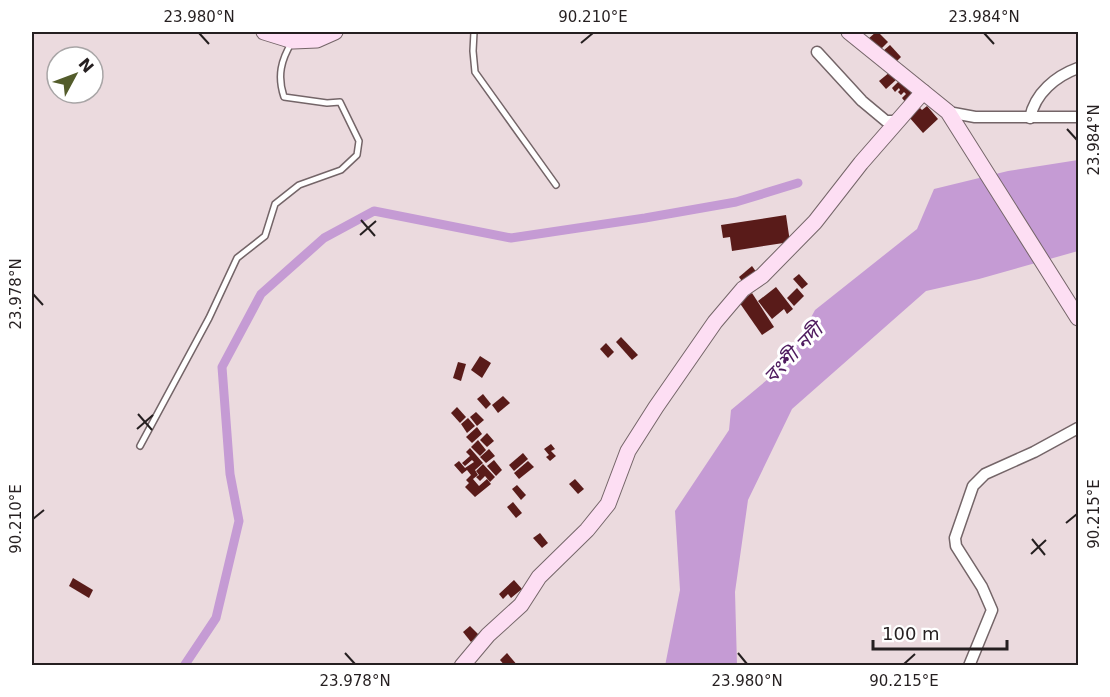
<svg xmlns="http://www.w3.org/2000/svg" width="1110" height="697" font-family="'DejaVu Sans','Noto Sans Bengali',sans-serif">
	<rect width="100%" height="100%" fill="#ebdade"/>
	<polygon fill="#c59bd4" points="1078,160 1078,251 979,279 926,291 792,409 748,500 735,592 737,665 665,666 680,590 675,511 729,430 731,410 786,364 815,310 917,229 934,189 1008,171"/>
	<g fill="none" stroke-linecap="round" stroke-linejoin="round">
		<polyline stroke="#c59bd4" stroke-width="9" points="184,666 216,618 239,521 230,474 222,367 261,294 324,238 374,211 511,238 645,218 736,202 798,183"/>
	</g>
	<g fill="#591b19">
		<polygon points="876,32 878,32 888,42 879,51 868,39"/>
		<polygon points="890,45 901,57 894,64 883,51"/>
		<polygon points="890,72 897,79 886,89 879,81"/>
		<polygon points="900,80 914,96 906,103 902,98 906,94 904,92 901,95 898,92 900,90 899,88 895,92 892,88"/>
		<polygon points="927,106 938,119 923,133 909,117 920,108 922,110"/>
		<polygon points="786,215 790,242 732,251 730,237 723,238 721,225"/>
		<polygon points="752,266 757,273 744,284 739,277"/>
		<polygon points="799,274 808,284 802,289 793,279"/>
		<polygon points="776,287 793,309 787,314 784,309 772,319 758,301"/>
		<polygon points="797,288 804,296 794,306 787,298"/>
		<polygon points="752,293 774,327 762,335 739,302"/>
		<polygon points="621,337 638,355 632,360 616,342"/>
		<polygon points="606,343 614,352 608,358 600,349"/>
		<polygon points="480,356 491,363 482,378 471,370"/>
		<polygon points="458,362 466,364 461,381 453,378"/>
		<polygon points="483,394 491,404 486,409 477,399"/>
		<polygon points="503,396 510,403 498,413 492,405"/>
		<polygon points="457,407 466,417 460,423 451,413"/>
		<polygon points="476,412 484,420 477,426 470,417"/>
		<polygon points="468,418 475,426 467,433 461,424"/>
		<polygon points="477,427 482,434 472,443 466,437"/>
		<polygon points="487,433 494,441 487,447 480,440"/>
		<polygon points="478,440 486,450 480,456 471,447"/>
		<polygon points="551,444 555,449 551,451 556,456 550,461 546,457 549,455 544,449"/>
		<polygon points="470,448 483,463 475,470 478,475 473,479 479,486 487,479 491,484 475,497 465,487 469,483 466,480 471,475 467,470 462,474 454,465 459,461 465,468 474,462 472,460 465,466 462,463 470,456 466,452"/>
		<polygon points="489,449 495,456 486,463 480,457"/>
		<polygon points="523,453 528,459 514,471 509,465"/>
		<polygon points="494,460 502,470 496,476 487,466"/>
		<polygon points="528,461 534,467 519,479 514,473"/>
		<polygon points="483,464 495,477 490,482 485,476 480,481 476,477 479,475 476,471"/>
		<polygon points="575,479 584,489 578,494 569,484"/>
		<polygon points="517,485 526,495 521,500 512,489"/>
		<polygon points="513,502 522,513 516,518 507,507"/>
		<polygon points="540,533 548,543 542,548 533,538"/>
		<polygon points="73,578 93,590 89,598 69,586"/>
		<polygon points="514,580 522,589 511,598 508,594 503,599 499,594"/>
		<polygon points="470,626 479,635 471,642 463,632"/>
		<polygon points="507,653 518,666 505,666 500,660"/>
	</g>
	<g fill="none" stroke-linecap="round" stroke-linejoin="round">
		<g stroke="#746568" stroke-width="8">
			<g id="lane">
				<polyline points="474,32 473,51 475,72 556,185"/>
				<path d="M140,446L209,318L237,258L265,236L275,204L299,185L341,170L357,155L359,141L340,102L327,103L284,97C277,76 281,60 292,42"/>
			</g>
		</g>
		<g stroke="#746568" stroke-width="13">
			<g id="street">
				<polyline points="817,52 862,101 886,121 896,121"/>
				<polyline points="948,112 975,117 1078,117"/>
				<path d="M1030,118C1035,93 1056,76 1078,68"/>
				<polyline points="969,666 992,610 982,587 956,546 955,538 973,486 985,474 1034,452 1078,428"/>
			</g>
		</g>
		<g stroke="#746568" stroke-width="17">
			<g id="secondary">
				<polyline points="264,32 293,41 317,40 335,32"/>
				<polyline points="849,32 948,112 1078,318"/>
				<polyline points="462,666 488,635 521,605 539,577 587,530 608,504 628,451 656,407 715,322 743,289 762,276 815,222 861,163 923,92"/>
			</g>
		</g>
		<use href="#lane" stroke="#fff" stroke-width="5"/>
		<use href="#street" stroke="#fff" stroke-width="10"/>
		<use href="#secondary" stroke="#fddef3" stroke-width="15"/>
	</g>
	<path fill="none" stroke="#251f20" stroke-width="2" d="M199,33L209,44M984,33L994,44M581,43L593,33M1067,129L1077,140M361,220L375,236M360,235L376,221M33,294L43,305M138,414L152,430M137,429L153,415M33,519L44,510M1066,523L1077,514M1032,539L1045,555M1031,554L1046,540M345,653L355,664M738,653L747,664M904,664L915,654"/>
	<g text-anchor="middle" dominant-baseline="central" stroke-width="6" stroke-linejoin="round" paint-order="stroke">
		<g font-size="20" font-style="italic" fill="#4e1a5e" stroke="#fff">
			<text transform="translate(793 353) rotate(-46)">বংশী নদী</text>
		</g>
	</g>
	<rect width="1110" height="697" fill="none" stroke="#ffffff" stroke-width="66"/>
	<g transform="translate(75 75) rotate(49)"><circle r="28" fill="#ffffff" stroke="#a8a5a6" stroke-width="1.5"/>
	<path d="M0-4.5L10 22L0 15L-10 22Z" fill="#535c2b"/>
	<text y="-9" font-size="16" font-weight="bold" text-anchor="middle" fill="#251f20">N</text>
	</g>
	<path d="M873 640v9h134v-9" fill="none" stroke="#251f20" stroke-width="3"/>
	<text x="882" y="640" font-size="18" fill="#251f20" stroke="#ffffff" stroke-width="4.5" paint-order="stroke">100 m</text>
	<rect x="33" y="33" width="1044" height="631" fill="none" stroke="#251f20" stroke-width="2"/>
	<g font-size="15" text-anchor="middle" fill="#251f20">
		<text x="199" y="22">23.980°N</text>
		<text x="593" y="22">90.210°E</text>
		<text x="984" y="22">23.984°N</text>
		<text transform="translate(1094 140) rotate(-90)" y="5">23.984°N</text>
		<text transform="translate(16 294) rotate(-90)" y="5">23.978°N</text>
		<text transform="translate(1094 514) rotate(-90)" y="5">90.215°E</text>
		<text transform="translate(16 519) rotate(-90)" y="5">90.210°E</text>
		<text x="355" y="686">23.978°N</text>
		<text x="747" y="686">23.980°N</text>
		<text x="904" y="686">90.215°E</text>
	</g>
</svg>
